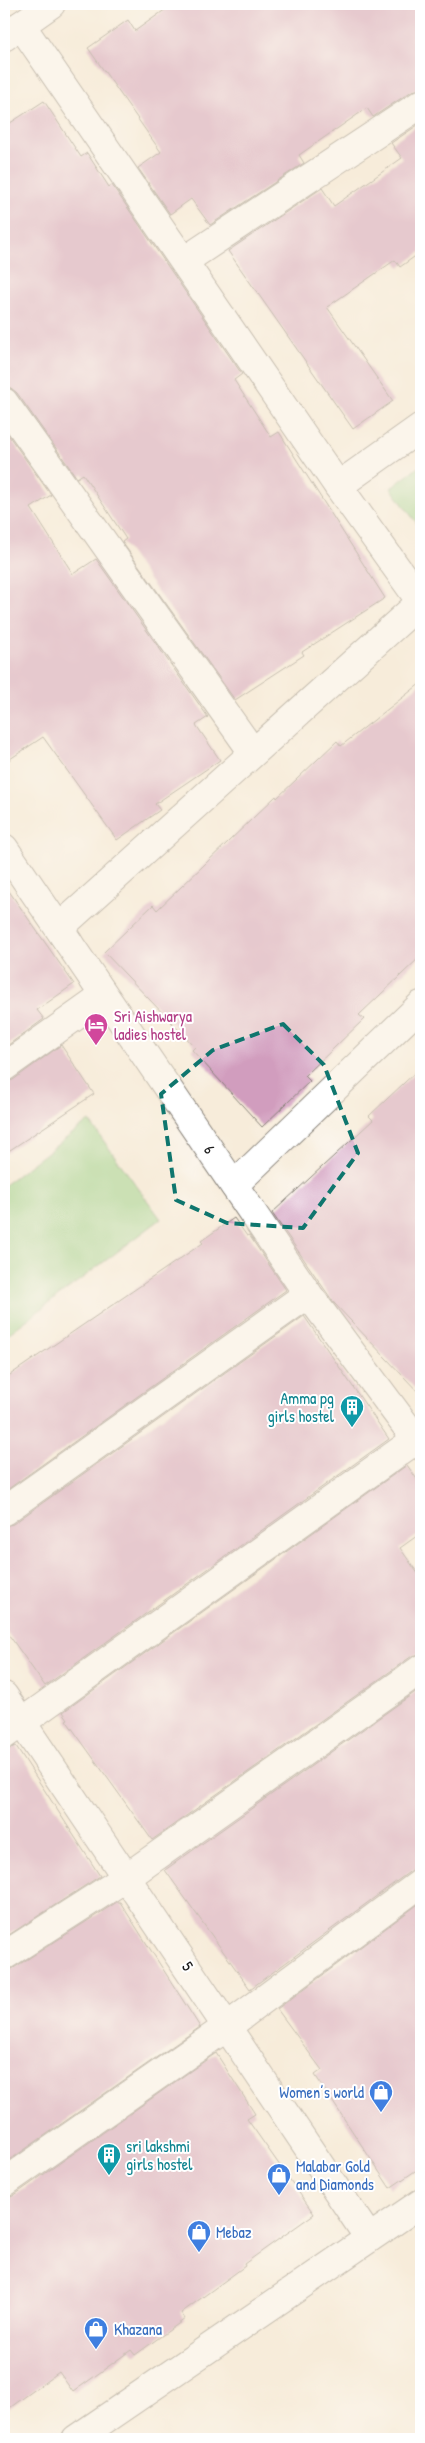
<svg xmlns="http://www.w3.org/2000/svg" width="425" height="2443" font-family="'Patrick Hand',sans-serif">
	<rect width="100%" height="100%" fill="#fff"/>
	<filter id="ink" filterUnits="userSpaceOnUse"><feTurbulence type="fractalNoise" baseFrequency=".02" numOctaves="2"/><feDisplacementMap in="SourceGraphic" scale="10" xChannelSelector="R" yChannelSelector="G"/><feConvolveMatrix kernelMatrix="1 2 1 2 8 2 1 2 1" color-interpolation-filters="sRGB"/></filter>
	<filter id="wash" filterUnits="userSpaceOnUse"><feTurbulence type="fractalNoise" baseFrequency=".0096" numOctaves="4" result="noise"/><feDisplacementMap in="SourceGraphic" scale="20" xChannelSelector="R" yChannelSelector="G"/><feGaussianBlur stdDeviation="1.12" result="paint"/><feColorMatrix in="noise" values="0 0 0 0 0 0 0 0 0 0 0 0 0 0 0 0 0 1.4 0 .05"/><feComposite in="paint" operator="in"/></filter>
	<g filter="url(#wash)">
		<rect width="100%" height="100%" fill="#f7ecda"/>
		<g fill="#94d186" stroke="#587651">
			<polygon points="421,465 421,529 391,488"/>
			<polygon points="89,1121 161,1219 4,1337 4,1185"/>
		</g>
		<g id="blocks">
			<g fill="#d19dbe">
				<polygon points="173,4 421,4 421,89 412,91 373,117 367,108 299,155 304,163 210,225 191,199 170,214 138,168 161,152 88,48 128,20 135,31"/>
				<polygon points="44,101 81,157 87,153 109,187 112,185 239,370 242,374 234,380 271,437 279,432 385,598 302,652 304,655 235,700 122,542 126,539 83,474 77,478 17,393 11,388 4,387 4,127"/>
				<polygon points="421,123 421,252 400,267 395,260 327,307 393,401 353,429 228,251 322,188 334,206 402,158 391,143"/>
				<polygon points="4,429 51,495 31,508 73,574 96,559 208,717 196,725 220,760 155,804 160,810 117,840 43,737 4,763"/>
				<polygon points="421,683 421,956 359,1015 364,1019 305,1076 310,1081 262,1127 192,1050 195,1047 104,952 153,905 157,910 276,796 277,798 337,741 341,746"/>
				<polygon points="4,884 74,984 37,1010 44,1019 4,1048"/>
				<polygon points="61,1045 94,1094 4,1154 4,1082 13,1080"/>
				<polygon points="421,1067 421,1395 334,1303 272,1213 373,1120 369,1116"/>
				<polygon points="234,1218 247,1236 249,1235 286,1290 4,1492 4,1379 203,1243 201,1241"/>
				<polygon points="304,1316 389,1439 45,1686 4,1628 4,1526 13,1524"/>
				<polygon points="407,1465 421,1485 421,1533 400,1548 421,1578 421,1654 412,1656 152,1840 66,1720 68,1719 63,1712"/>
				<polygon points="421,1688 421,1868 412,1870 250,1989 165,1870"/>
				<polygon points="16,1746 100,1876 4,1938 4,1750"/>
				<polygon points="117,1902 120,1902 200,2027 4,2164 4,1971 12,1969"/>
				<polygon points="421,1902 421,2167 390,2188 315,2075 322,2070 277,2009"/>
				<polygon points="216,2053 255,2114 247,2119 314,2214 244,2264 245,2266 181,2313 185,2319 135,2355 131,2350 73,2392 59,2372 4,2412 4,2198 13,2196"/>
			</g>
		</g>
	</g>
	<g filter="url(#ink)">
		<use href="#blocks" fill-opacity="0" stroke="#8a847b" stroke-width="1"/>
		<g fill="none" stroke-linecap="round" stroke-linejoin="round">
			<g stroke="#8a847b" stroke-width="30">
				<g id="minor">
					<polyline points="21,25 338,486 421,602"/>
					<polyline points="4,37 51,4"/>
					<polyline points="184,261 421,104"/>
					<polyline points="4,402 252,751"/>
					<polyline points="338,486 421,427"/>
					<polyline points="4,848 308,1294 421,1446"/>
					<polyline points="69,943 59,928 421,602"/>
					<polyline points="4,1067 104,996 93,979"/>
					<polyline points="234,1185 421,1005"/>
					<polyline points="4,1511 308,1294"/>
					<polyline points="4,1696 369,2238"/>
					<polyline points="4,1735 421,1436"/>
					<polyline points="4,1956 127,1877 421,1669"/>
					<polyline points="4,2183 228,2026 421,1883"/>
					<polyline points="76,2439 421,2203"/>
				</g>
			</g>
			<use href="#minor" stroke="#fff" stroke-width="28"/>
		</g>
	</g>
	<path d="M0 0H425V2443H0ZM283,1024L324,1065L358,1153L303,1228L227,1223L176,1200L161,1094L213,1050Z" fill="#f7ecda" fill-opacity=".55" fill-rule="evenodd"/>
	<path fill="none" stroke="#0f766e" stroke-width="4" stroke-dasharray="10 6" stroke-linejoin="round" d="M283,1024L324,1065L358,1153L303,1228L227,1223L176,1200L161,1094L213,1050Z"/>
	<defs>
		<g id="hotel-pin" transform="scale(1.25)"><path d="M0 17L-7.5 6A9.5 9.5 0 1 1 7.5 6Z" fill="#d1479c" stroke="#fff"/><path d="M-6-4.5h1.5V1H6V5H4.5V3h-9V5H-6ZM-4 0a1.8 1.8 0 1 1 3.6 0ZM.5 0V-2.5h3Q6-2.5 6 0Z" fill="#fff"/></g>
		<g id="building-pin" transform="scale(1.25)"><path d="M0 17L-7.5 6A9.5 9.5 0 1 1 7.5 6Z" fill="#0f9aa8" stroke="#fff"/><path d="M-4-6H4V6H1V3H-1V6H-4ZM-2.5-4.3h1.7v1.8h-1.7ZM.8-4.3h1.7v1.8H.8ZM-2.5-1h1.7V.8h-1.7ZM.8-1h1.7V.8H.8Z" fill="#fff"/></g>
		<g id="shop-pin" transform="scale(1.25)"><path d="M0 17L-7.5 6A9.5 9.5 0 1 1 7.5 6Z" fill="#3f7fe0" stroke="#fff"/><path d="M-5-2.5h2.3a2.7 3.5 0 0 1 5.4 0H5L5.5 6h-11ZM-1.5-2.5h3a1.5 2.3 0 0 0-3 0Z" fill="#fff"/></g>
	</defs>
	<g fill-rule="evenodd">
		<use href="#hotel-pin" x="96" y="1025"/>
		<use href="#building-pin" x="352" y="1407"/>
		<use href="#shop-pin" x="381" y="2092"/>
		<use href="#building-pin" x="109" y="2155"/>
		<use href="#shop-pin" x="279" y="2175"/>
		<use href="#shop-pin" x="199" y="2232"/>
		<use href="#shop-pin" x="96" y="2329"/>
	</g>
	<g text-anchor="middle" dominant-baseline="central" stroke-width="4" stroke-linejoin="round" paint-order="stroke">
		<g font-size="16" fill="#b23c85" stroke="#fff" text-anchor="start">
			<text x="114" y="1016">Sri Aishwarya<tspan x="114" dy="18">ladies hostel</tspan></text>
		</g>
		<g font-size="16" fill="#1c1c1c" stroke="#fff">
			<text transform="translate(210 1149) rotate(56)">6</text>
			<text transform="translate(188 1966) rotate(56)">5</text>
		</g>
		<g font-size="16" fill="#0d838f" stroke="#fff" text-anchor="end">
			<text x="334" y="1398">Amma pg<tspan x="334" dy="18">girls hostel</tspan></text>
			<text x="126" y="2146" text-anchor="start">sri lakshmi<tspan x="126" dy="18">girls hostel</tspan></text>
		</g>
		<g font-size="16" fill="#366cbe" stroke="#fff" text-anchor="start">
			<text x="364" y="2092" text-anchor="end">Women’s world</text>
			<text x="296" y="2166">Malabar Gold<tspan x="296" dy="18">and Diamonds</tspan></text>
			<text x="216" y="2232">Mebaz</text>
			<text x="114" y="2329">Khazana</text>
		</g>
	</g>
	<rect width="425" height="2443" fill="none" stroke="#fff" stroke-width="20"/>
</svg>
